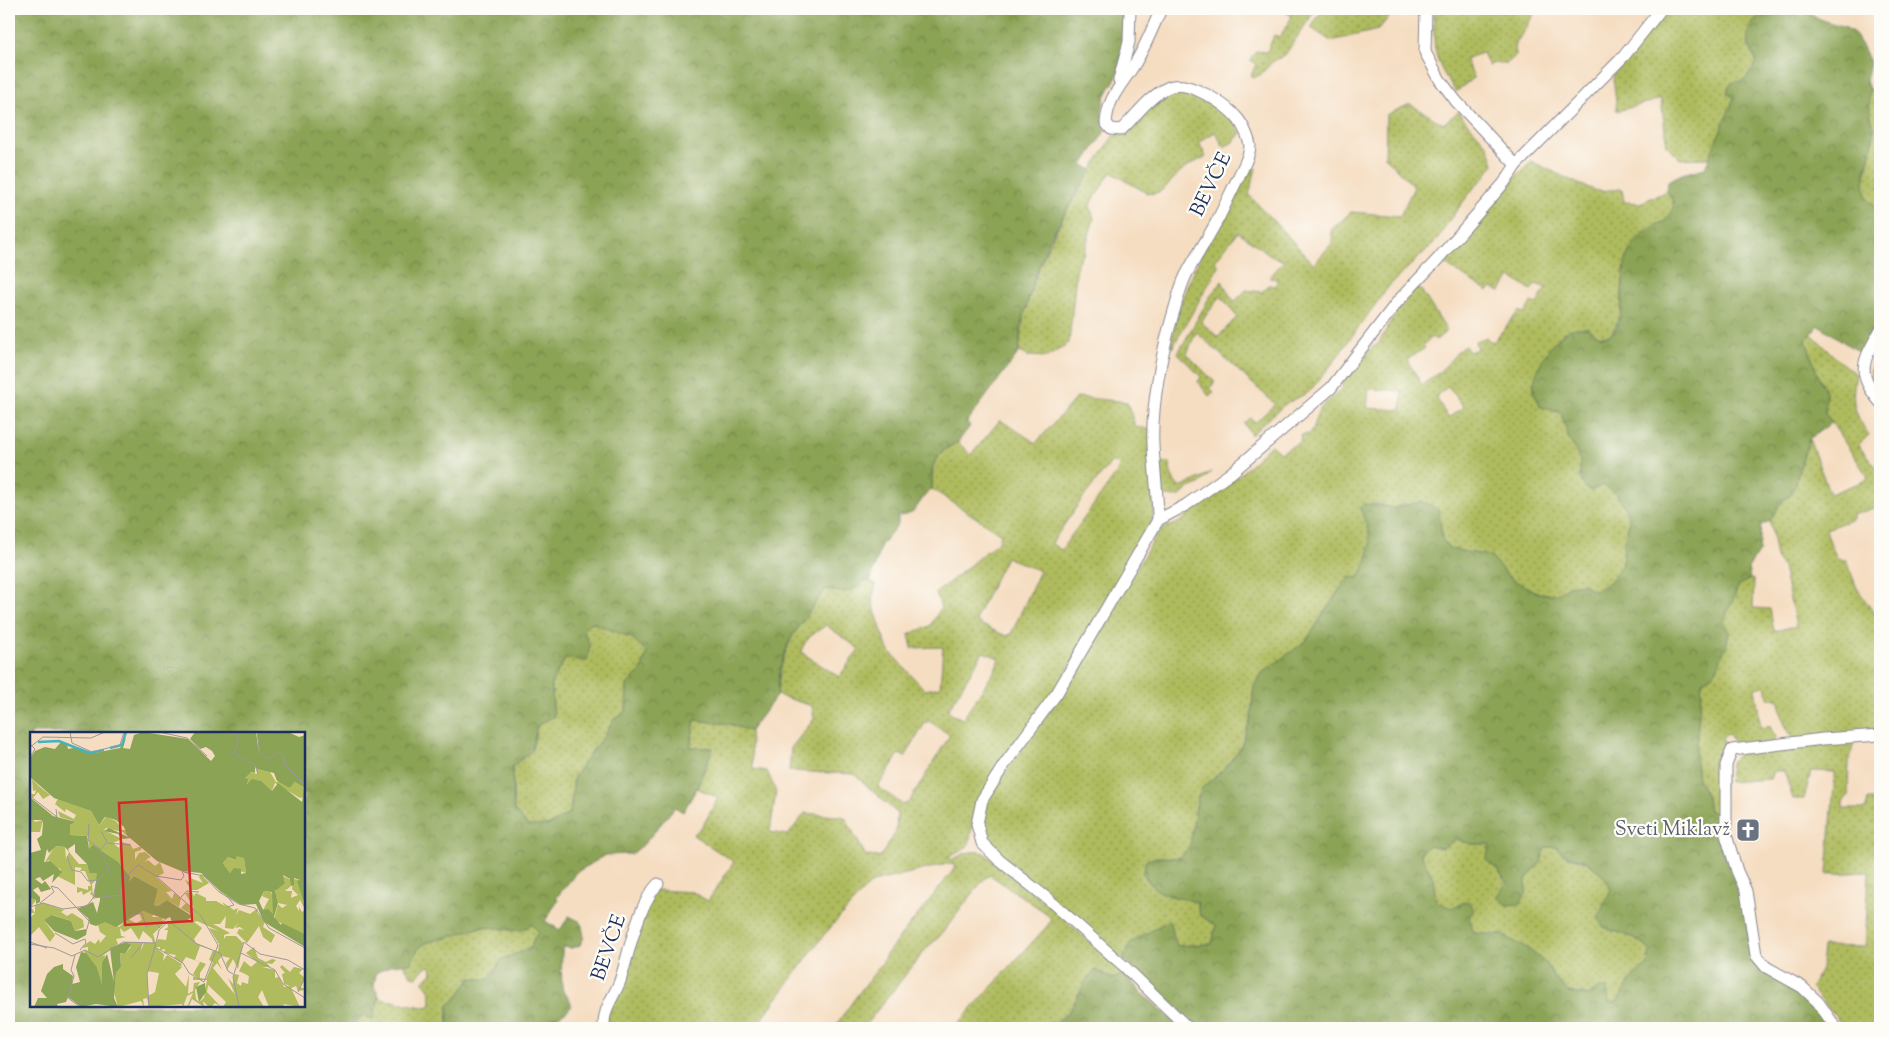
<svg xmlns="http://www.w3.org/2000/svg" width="1889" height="1037" font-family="'Sorts Mill Goudy',serif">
	<defs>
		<pattern id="grass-dots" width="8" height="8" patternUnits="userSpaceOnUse" patternTransform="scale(1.25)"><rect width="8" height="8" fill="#afbb5d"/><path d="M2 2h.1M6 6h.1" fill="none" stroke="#8e9850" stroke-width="1.8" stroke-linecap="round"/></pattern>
		<pattern id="forest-crowns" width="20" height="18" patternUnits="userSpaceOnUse" patternTransform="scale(1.25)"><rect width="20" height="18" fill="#8ba354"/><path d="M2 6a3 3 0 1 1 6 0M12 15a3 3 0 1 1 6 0" fill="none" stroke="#718549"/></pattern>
	</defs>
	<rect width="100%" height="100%" fill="#fdfcf7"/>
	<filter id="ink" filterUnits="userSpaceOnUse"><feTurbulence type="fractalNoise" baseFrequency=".02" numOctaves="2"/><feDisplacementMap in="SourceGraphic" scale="10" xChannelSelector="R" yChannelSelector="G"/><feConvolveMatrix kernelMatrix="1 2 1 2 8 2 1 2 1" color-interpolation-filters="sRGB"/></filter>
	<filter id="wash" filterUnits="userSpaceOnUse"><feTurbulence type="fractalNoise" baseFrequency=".0096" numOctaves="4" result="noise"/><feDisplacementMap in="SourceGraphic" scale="20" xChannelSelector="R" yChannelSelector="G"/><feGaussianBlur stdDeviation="1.12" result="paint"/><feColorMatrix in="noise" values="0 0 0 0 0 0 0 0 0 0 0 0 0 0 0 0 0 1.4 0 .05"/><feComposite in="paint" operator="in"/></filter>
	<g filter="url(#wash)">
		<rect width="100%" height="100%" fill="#f5ddc1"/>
		<g fill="url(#grass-dots)" stroke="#65755e" fill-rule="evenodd">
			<polygon points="1280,9 1316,9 1285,55 1272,62 1260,75 1255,77 1251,76 1256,64 1250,60 1256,51 1267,52 1274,35 1280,37 1292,16"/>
			<polygon points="1323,9 1396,9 1378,30 1331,41 1311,28"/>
			<path d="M1434,9H1537L1514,47L1517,55L1506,64L1494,63L1489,66L1482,53L1465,59L1474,77L1456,92C1433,61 1433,47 1434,9Z"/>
			<polygon points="1665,9 1774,9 1756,19 1748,44 1757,62 1734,98 1712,154 1708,158 1680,159 1667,146 1661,99 1617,111 1613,76"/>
			<path d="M1172,89C1177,90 1184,89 1188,90C1205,96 1234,117 1241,133L1233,142L1224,147L1215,132L1199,142L1206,157C1197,161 1189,165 1181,171C1171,180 1161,199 1145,192L1111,172L1090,205L1094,218L1084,253L1077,263L1069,343L1047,357L1027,356L1019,352C1025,268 1069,206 1113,136C1130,135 1140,114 1152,104C1158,98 1166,94 1172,89Z"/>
			<path d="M1869,89L1880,90V211C1847,196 1876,154 1874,128C1873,123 1871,118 1870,113C1869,105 1870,97 1869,89Z"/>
			<path d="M1410,104L1443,124L1458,112L1488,146L1494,164L1484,178L1476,185L1448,222L1438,239L1389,286L1331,365L1309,392L1284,405L1251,435L1244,423L1250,418L1256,422L1275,404L1196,332L1187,354L1215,382L1210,388L1214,392L1209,396L1198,382L1201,377L1178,353L1209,298L1222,281L1230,296L1235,301L1246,290L1262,292L1268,285L1276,286L1277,279L1269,278L1284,261L1272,256L1238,232L1215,261L1219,266L1172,348C1173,293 1221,220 1247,170L1252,167L1256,168L1249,195L1314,264L1333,242L1331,230L1351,212L1400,216L1414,187L1385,157L1386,115ZM1221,296L1237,317L1218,337L1201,322Z"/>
			<path d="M1531,161L1581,185L1598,191L1622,189L1624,202L1640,203L1667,191L1674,203L1672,212L1666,221L1656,225L1628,253L1622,286L1621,313L1612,333L1607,336L1597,335L1587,328L1534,392L1541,407L1561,413L1569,439L1581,459L1580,478L1602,485L1615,492L1623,504L1630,520L1625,538L1623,564L1610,582L1597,590L1589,589L1585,584L1568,586L1558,594H1540L1511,579L1490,556L1450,549L1442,539L1439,511L1405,504L1394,508L1377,504L1360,509L1367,525L1370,538L1369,556L1359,578L1339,590L1306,641L1262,673L1254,686L1251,718L1241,747L1225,768L1202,788L1197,801L1190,846L1180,858L1156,857L1146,861L1143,872C1155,898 1172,895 1197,902L1200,915L1216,926L1212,944L1177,946L1169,921L1130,943L1123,960L1002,855L990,841L985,832L983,821L989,795L1072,679L1159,530L1178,523L1238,476L1271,445L1280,453L1300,442L1301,435L1308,434L1314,428C1315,406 1329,402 1343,388L1342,383L1371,348L1378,344L1396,313L1412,292L1416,289L1421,290L1447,331L1436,340L1432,337L1423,345L1425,348L1407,360L1422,385L1442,370L1459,350L1465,346L1469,352L1477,349L1475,341L1485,338L1493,342L1519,311L1525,314L1531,302L1537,304L1546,288L1536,284L1531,290L1510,277L1500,292L1492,288L1488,291L1443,263L1516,176ZM1448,386L1464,407L1448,418L1436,397ZM1369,389L1402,391L1401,410L1367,408Z"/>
			<path d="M1812,334L1840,362L1856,374C1851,401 1853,412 1869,435L1858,445L1877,468L1880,466V506L1853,515V519L1826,529C1828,540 1833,548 1837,559L1846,560L1857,588L1880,622V730L1793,739L1784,723L1778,699H1770L1765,686L1755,688L1761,728L1770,726L1775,737L1773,742L1735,744L1729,734L1722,737L1724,745L1721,813L1709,811L1706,794L1698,780L1695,755L1702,682L1716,671L1721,657L1729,633L1724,620L1739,585L1750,579L1754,580L1753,608L1770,609L1774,631L1796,626L1783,568L1776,558L1770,521L1780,503L1792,493L1809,439L1830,494L1864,481L1868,477L1825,413L1826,392L1816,371L1806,340Z"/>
			<path d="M1880,341V387L1879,388C1862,377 1875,354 1880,341Z"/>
			<path d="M1077,397L1127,402L1135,426L1151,430L1154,511L1150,527L1058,686L976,803L969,844L965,849L949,857L951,860C963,854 971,849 984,853L1058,913L1124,974L1113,979L1101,972L1078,994L1075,1003L1065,1015L1055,1023L1013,1025L1002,1028H951H954L1048,925L1051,919L1046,913L990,875L984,879L940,936L927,948L863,1028H834L858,994L883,962L885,956L952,872L955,865L947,864L877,881L869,885L823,936L755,1028H607V1017L642,913L656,890L693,892L708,901L734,862L693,835L702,827L718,798L697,788L713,748L690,747L695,720L729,724L750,731L753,769L767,771L776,792L770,832L788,835L805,813L845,817L866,856L880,857L896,832L897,813L854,774L789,771L791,748L814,719L812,706L777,695C781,645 796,628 825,589C843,593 852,593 866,580L876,584L872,601L888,650L925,690L940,687L943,647L912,648L909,634L930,626L941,608L936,593L999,541L1001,534L932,489C932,462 933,455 958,442L971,455L1000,420L1036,443ZM1112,461L1119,464L1118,471L1061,550L1052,544L1053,541L1080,502ZM1006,557L1040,571L1011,634L1006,636L978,623L976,618ZM826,625L859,649L839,677L801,652C805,637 816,633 826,625ZM983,652L999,658L995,670L963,719L953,715L948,710ZM929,721L950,735L909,802L903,805L878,787L899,754L905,757L925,723Z"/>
			<path d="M1158,462L1170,463C1170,473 1172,479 1179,487L1188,484L1212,472L1199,484L1189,488L1180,496L1174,497L1163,495Z"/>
			<polygon points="591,622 632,638 647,652 642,669 627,685 626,712 614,720 605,735 595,747 574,777 570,813 550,825 528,826 514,810 512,767 532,750 537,726 554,716 551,683 583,630"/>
			<polygon points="1854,741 1849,763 1848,796 1843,802 1843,809 1866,809 1868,800 1876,800 1880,793 1880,1028 1845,1028 1811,988 1821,969 1823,946 1865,947 1869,872 1827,874 1835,772 1811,771 1804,799 1793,799 1784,771 1773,771 1770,779 1729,782 1731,762 1739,753"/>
			<path d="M1456,839L1471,844H1491L1486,860L1498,870L1507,883L1526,894V879L1541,862L1545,847H1557L1563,855L1587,862L1604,876L1611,889L1604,928C1622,934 1638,936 1650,951L1648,965L1634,975L1618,1001L1614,1003L1609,1002L1599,988L1589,996L1568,992L1553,976L1547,964L1502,935L1474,934L1469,918L1436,901L1433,878L1420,853L1429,845L1442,848Z"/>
			<path d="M531,924L539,932L534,938L531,948L501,960L489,980L471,978L455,1000L448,1005V1028H349L362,1016L373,1019L379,997L381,999L423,1007L430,1006C432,996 431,990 423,982L432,972L431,966L425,967L417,977L411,976L403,964L411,963C421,937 432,943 453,936C465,932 474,928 487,927C495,927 516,932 521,930C524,929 528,926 531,924Z"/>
		</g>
		<g fill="url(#forest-crowns)" stroke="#536959" fill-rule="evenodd">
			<path d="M9,9H1128C1126,31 1123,52 1118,74C1116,80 1111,85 1108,91C1101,104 1100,118 1105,131L1083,165L1092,170L1073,198L1049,241L1035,276L1021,326L1019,352L967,422L970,426L958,442L943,450L932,466V489C928,492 924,496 921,501C913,512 913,515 898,516V524L881,545L870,582L866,580C849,595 845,593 825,589L789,641L779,671L777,695L750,731L729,724L695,720L690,747L713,748L697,788L683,812L675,807L645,843L632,854L606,855L577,872L556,898L558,900L545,921L560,930L569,916L581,922L584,937L580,945L573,948L563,947C561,953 561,986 563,991C565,996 571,998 571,1004C570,1013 561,1012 557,1018C555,1021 553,1025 551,1028H448V1005L455,1000L471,978L489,980L501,960L531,948L534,938L539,932L531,924C528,926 524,929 521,930C516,932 495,927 487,927C474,928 465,932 453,936C431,943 421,937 411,963L391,965L376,973L374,986L379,997L373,1019L362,1016L349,1028H9ZM591,622L632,638L647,652L642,669L627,685L626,712L614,719L605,735L595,747L574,777L570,813L550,825L528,826L514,810L512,767L532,750L537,726L554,716L551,683L565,659L587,661L590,645L583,630ZM31,733H304V1006H31Z"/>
			<path d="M1774,9H1808L1809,14L1825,21L1843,26L1854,33L1863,47L1870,62L1866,81L1869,89L1870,113L1874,128L1871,153L1865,171L1864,187L1867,199L1880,211V324L1864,353L1858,352L1819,325L1806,340L1816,371L1826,392L1825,413L1832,422L1809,439L1792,493L1780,503L1770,521L1761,525L1759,552L1748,568L1750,579L1739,585L1724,620L1729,633L1727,643L1716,671L1702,682L1695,755L1698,780L1706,794L1709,811L1721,813L1725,854L1745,897L1750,954L1760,967L1791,985L1819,1010L1824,1028H1199L1123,960L1130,943L1164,923L1169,921L1177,946L1212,944L1216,926L1200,915L1197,902C1172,895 1155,898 1143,872L1146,861L1156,857L1180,858L1190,846L1197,801L1202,788L1225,768L1241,747L1251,718L1254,686L1262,673L1306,641L1339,590L1350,577L1359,578C1373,548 1373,539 1360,508L1364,504L1394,508L1422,502L1431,505L1439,511L1442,539L1450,549L1490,556L1511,579L1540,594H1557L1568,586L1585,584L1589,589L1597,590L1610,582L1623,564L1625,538L1630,520L1623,504L1615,492L1602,485L1592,491L1585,487L1580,478V459L1569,439L1561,413L1541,407C1539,402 1535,397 1534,392C1531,372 1553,337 1571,329C1576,327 1582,328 1587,328C1593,332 1603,341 1611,334C1628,319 1618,274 1629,252C1634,242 1645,231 1656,225C1659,223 1663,223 1666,220C1671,216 1673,209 1674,203L1667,191L1668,181L1682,174L1705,168L1734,98L1727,93L1730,84L1746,79L1757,62C1750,48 1741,31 1757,19C1762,15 1769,13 1774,9ZM1456,839L1471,844H1490L1486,860L1498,870L1507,882L1497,897L1507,905L1520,904L1526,894V879L1541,862L1545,847H1557C1568,861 1574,855 1587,862C1598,868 1605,878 1611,889L1598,918L1604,928C1622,934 1637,935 1650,951L1648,965L1634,975L1618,1001L1614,1003L1609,1002L1607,988H1599L1589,996L1568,992L1553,976L1547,964L1527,948L1502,935L1474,933L1469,918L1474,909L1468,901L1451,908L1436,901L1433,878L1420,853L1429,845L1442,848Z"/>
			<path d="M1095,970L1113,979L1124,974L1142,993L1182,1028H1002C1018,1024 1045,1027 1056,1022C1075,1014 1079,984 1095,970Z"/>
		</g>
	</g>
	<g filter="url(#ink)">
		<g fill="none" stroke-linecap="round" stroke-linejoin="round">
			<g stroke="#888690" stroke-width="13">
				<g id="minor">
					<polyline points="1426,9 1425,52 1440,80 1456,101 1516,165"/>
					<polyline points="1119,80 1129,42 1130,9"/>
					<path d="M1880,331C1863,361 1855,373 1880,402"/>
					<path d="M1158,520C1158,495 1154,470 1153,445C1151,406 1162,351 1173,314C1177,301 1180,287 1186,275C1196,256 1208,238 1218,219C1225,205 1231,192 1238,178C1242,169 1250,156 1250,146C1249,138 1243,125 1238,119C1226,104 1188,79 1169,87C1149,96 1136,116 1121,130L1111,129L1106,123C1108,97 1121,86 1134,65C1145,48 1153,27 1161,9"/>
					<path d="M604,1028C603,1008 613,999 620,981C629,953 638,904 658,884"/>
					<polyline points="1188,1028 1125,967 1048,899 999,860 982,843 977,824 982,800 1004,765 1057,693 1158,520 1186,505 1231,473 1331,388 1398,301 1437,260 1504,183 1516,165 1624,56 1661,9"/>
					<polyline points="1836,1028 1818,1002 1802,987 1766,967 1756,955 1746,891 1737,871 1726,835 1726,765 1732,750 1823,739 1880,735"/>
				</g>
			</g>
			<use href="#minor" stroke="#fff" stroke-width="11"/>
		</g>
	</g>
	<defs>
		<g id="church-square" transform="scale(1.25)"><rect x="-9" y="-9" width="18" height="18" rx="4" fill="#6b7280" stroke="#fdfcf7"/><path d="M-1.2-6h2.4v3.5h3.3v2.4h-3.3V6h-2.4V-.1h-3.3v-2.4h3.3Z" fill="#fff"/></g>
	</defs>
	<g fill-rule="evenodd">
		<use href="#church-square" x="1748" y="830"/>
	</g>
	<g text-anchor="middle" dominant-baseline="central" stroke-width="4.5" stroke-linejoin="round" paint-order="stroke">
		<g font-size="20" fill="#1b2f5e" stroke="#fdfcf7">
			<text transform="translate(1212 185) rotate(-64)">BEVČE</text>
			<text transform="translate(610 948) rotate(-71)">BEVČE</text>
		</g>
		<g font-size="20" fill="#5b616d" stroke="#fdfcf7" text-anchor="end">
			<text x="1730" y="830">Sveti Miklavž</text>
		</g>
	</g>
	<g transform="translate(30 732)">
		<rect width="275" height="275" fill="#f5ddc1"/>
		<path d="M227,37L240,40L246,50H254L260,56L265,50L274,54V65L270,66L245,51L242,59L230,49L222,48L220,52L217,51L215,46L220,40L227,42ZM2,47L10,55L20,63L13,67L8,60L3,66L0,62H5L6,58L3,59ZM28,67L61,79L69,93L76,85L86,89L92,98H96L98,105L93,100L76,96L74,98L92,107L83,111L89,116L91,110L100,112L103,117L112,114L111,118L105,120V128L109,121L115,120L121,125L117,127L115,130L118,128L125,134L130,130L134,141L126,145L142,159L136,160L142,167L144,161L151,166L149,175L137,168L128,174L124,173L128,157L104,144L99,149L92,134L72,119L59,117L58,104L40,103V93L46,90L30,85L28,79L44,87L46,83L36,77L35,80L25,72ZM0,83L5,90L13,88L10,100H0ZM25,114L35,115L36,127L39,120L49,132H57L61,148L60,141H67V147L62,152L63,164L60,162L62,158L53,163L52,159L47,161V155L58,158V154H61L55,139H50L52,136L45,135V153L27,144L31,137L24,136L19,128L15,130ZM207,123L214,126L216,141L206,138L200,141L193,131L198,125L204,128ZM171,142L179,151L167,158H161L155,148L159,150L160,146L173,151L169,145ZM253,144L261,148V154L255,159H262L261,166L268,163L262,157L263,147L270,148L275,177L270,168L266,174L269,179V175L272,180L275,178V202L244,188L248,172L252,176L257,173L248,171L245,160L249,153L255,150ZM234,159L241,160L243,164V182L233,178L239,167L232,164ZM162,160L164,164L166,161L176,166V169H186L195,174L192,170L204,178L208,176L206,183L209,178L220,182L228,176L227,181L235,189L233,195L245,203L241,211L233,205L229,194L217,211L207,201L209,197L214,198L210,195L205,196L209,190L203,197L195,196L196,184L190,192H183L200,201L194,203V207L196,204H206L213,211L208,237L203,227L197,238L196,231L200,226L192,224L188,229L192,238L187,231L183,236L202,259L205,262L198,246L203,252L204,242L209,243L207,251L211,254L212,250L218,252L219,244L209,239L214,229L221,235L227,230L216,221L224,215L228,226L236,230L242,227L246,228L242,232L237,231L240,235H232L245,238V246L249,245L254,255L260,254L254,252L252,242L255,241L250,235L252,233L260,240L264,235L273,237L269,241L275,246L270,255L275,257V262V258L268,259L266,254L261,256L270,275L254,272L253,275H239L232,258L228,265L234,275H193L196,270L178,253L177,260L191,275L185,271L182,274L186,275H179L173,269L174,275L162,267L160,272L157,275L163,261L157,264L153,275L152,272L119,275L117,266L113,267L114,275L111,269L88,275L84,260L86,241L91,235L90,221L95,222L101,215L96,210H112L111,218L114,211H123L122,207L113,199L109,208L101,196L94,200L90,196L91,204L96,205L86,207L88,212L72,224L75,223L72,252L67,235L53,218L58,219V215L51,216L60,209L65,212L69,207L70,211L76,204L70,200L68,193L75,189L89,195L98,187L106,191L112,188L109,181L113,179L124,181L122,185H134L131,189L140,185L132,190L135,191L123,202L126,212L128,207L136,208L138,198H134L138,195L137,189L156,188L157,191L162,188V183L151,176L156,171L164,176L155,161ZM167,189L189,199L179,196L189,212L188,220L166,211L164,207L172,196L164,190ZM170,214L183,218L179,228L183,230L176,247L170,246V241L168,244L176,232L165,228ZM125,215H130V218L135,217L134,221L146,223L144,226L152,231L156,225L170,230L163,242L168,246L163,245V248H177L174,266L169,270L166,267L165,258L170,250L164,251L163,259L158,262L159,242L156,255L145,242L153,234L150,235L152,232L137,223L133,229L134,222ZM117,239L129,241L125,260L118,264ZM0,166L6,168L1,175L5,181V173L13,171L34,178L31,180L37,184L42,181L53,188L54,195L45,199L41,189L23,183L14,188L25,203L20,210L9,195L0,204V186L5,181H0Z" fill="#afbb5d" fill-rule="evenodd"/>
		<path d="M113,0L158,7L181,29L185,24L182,19L176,15L170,17L160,7L165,0H226L229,21L227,0H258L269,5L275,3V173L267,149L270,148L264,146V153L261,154L260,147L253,143L255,151L245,159L248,171L244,185L251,193L252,191L275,202V215L234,190L226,172L211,173L191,160L171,141L151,139L127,129L100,106L93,107L88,102L74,99L79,96L98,105L94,95L86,88L75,85L69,93L61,79L24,66L0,45V26L5,19L15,15L25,17L31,10L37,12L38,17L43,16L41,13L64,21L90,16L96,6L93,16L100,17L104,3ZM225,34L227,37L244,41L247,49L260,56L265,50L274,55L272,70L248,51L242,59L231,49L222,47L217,52L218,47L215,46L221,40L225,41ZM207,124L214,126L216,141L211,142V137L204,136L200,141L193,131L198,125L205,128ZM234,159L242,160L243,182L238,177L233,178L229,169ZM0,65L23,84L46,90L40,93V103L57,104L59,117L63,113L88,130L100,145L99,149L104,144L128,157L124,173L128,174L137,168L162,184L158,188L142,190L140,185L135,187L113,179L86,195L75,190L66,194L60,192L58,186L47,177L63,170L67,181L70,168V165H64L67,141H60L61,148L57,132L45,120V112L38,117L40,121L35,115L26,114L19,121L17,117L14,130L20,129L32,140L22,151L24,142L13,149L10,145L5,147L12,152L15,149L21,157L11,160L8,155L3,158L10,165V170L6,172V168L0,166V121L11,118L7,107L12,103L13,91L12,88H1ZM22,183L41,189L45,199L57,197L56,203L47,208L24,199L14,188ZM96,210L101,213L95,222L90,221L91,235L86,241L84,266L88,275L66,272L51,275L38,265L36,270L27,272L28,275H4L8,266H17L11,259L17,242L24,235L33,232V237L43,244L42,252L50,250L46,235L51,220L56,221L67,235L72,252V231L77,222L84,250L80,216ZM175,251L176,260L169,270L166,255Z" fill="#8ba354" fill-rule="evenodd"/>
		<path fill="none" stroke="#44b3bb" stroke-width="2.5" d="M8,10L29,9L59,21L74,18M80,16L92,13L96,0"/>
		<path fill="none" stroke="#9e9799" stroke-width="1" d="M40,0L42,11L62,20L90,13L94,0M129,0L157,6L177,24M180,0L206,2L209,7L204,22L225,33L228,42M227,0L230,21L239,27L248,21L253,23L255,33L275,53M0,12L5,17L0,25M0,15L13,5L61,6L75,0M0,64L27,85L26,77M59,92L58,108L70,117M77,111L101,113M37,124L42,138L51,140L58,149L67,148M154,140L174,144L189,160L209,172L225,176L239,196L275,216M126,144L151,148L154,144L152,139L160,142M67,148L79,138L70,118L77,110L71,99M63,166L91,163L93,148L108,133L126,144L171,184L188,213L174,250L159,241L153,231L125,215M150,166L157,159L169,160M10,171L24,160L21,154L28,156L59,189L57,197M0,175L13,171L33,177L57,174L63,166L67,148M197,175L204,173L197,164M95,189L100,184L112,181L116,195L126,191L130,196M25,201L43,212L55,207L56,211L50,218M0,210L17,216M126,211L129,198L139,189L167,212L190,221L198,239L203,242M0,212L24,216L42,224L55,218L68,225L93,210L126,211L117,242L119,275M211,221L245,238L253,252L275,266M45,223L41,238L44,244L38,266L50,275M101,226L113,211M268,260L275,246M209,275L203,245L214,210L230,222L258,228L275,238"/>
		<path fill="#d62828" fill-opacity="0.15" stroke="#d62828" stroke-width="2.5" d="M156,67L162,189L95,193L89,71Z"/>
		<rect width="275" height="275" fill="none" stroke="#1b2f5e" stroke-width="2.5"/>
	</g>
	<rect width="1889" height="1037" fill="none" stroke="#fdfcf7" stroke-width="30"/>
</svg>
